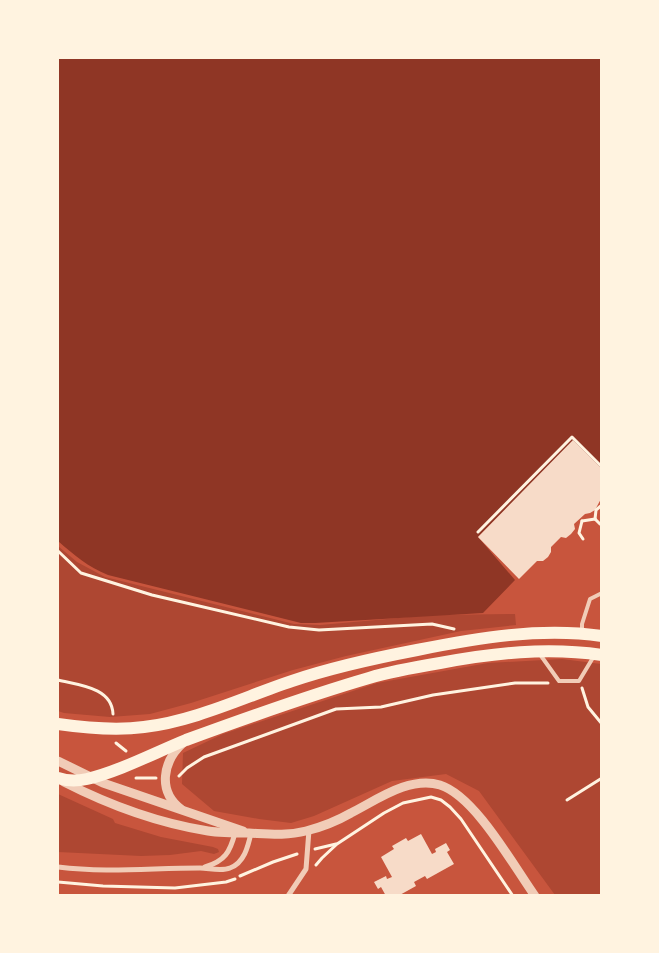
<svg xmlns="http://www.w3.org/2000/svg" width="659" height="953" font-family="Helvetica,sans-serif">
	<rect width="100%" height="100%" fill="#c8553d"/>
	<g fill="#ae4732">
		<polygon points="58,546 77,562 105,577 294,624 320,625 432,615 515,614 516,625 461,631 346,656 293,670 191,703 150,714 110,717 64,713 58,711"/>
		<polygon points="562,659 601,664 601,895 555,895 479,791 446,774 392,781 314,816 291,823 259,819 214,811 182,784 183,753 223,734 377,683 488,663"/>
		<polygon points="58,794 113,819 115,823 161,837 213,847 218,849 219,852 214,854 201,851 170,855 141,856 58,852"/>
	</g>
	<path fill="#8f3625" d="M58,58H601V469L573,441L478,537L515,580L483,613L315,623H301L108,575C88,567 74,555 58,541Z"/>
	<g fill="#f7dbc8">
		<polygon points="573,440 602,469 602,497 595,510 590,513 585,514 574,524 575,529 571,534 566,538 561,537 551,547 551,552 548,557 543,561 537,561 519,579 478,537"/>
		<polygon points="421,834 432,854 436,852 435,849 446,843 450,850 447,852 454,864 427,879 425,876 414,882 416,886 398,896 386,896 381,887 378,889 374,882 386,876 387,879 392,877 381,857 394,849 392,846 406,838 408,841"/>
	</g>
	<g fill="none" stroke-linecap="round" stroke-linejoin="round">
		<g stroke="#fff3e0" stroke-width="3">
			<polyline points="595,519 596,510 602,505"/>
			<polyline points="595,519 600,524"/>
			<polyline points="582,521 579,533 583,539"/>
			<polyline points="582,521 595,519"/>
			<polyline points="478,532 572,437 602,467"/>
			<polyline points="58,551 81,573 152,595 289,627 319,630 432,624 454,629"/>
			<path d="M58,680C78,685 112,687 113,714"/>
			<polyline points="582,688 588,707 602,724"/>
			<polyline points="116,743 126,751"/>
			<polyline points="179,776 187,768 204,757 336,709 381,707 433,695 515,683 548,683"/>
			<polyline points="136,778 156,778"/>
			<polyline points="567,800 602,778"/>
			<polyline points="315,849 336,844"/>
			<polyline points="316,865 322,858 337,844 384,813 403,803 431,797 441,800 450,807 461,819 513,896"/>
			<polyline points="240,876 273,862 297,854"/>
			<polyline points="58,882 103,886 175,888 226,882 235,879"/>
		</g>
		<g stroke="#f1ccb7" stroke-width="4">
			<polyline points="582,632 582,624 590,599 602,593"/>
			<polyline points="539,653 559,681 579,681 594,656"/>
		</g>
		<g stroke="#f1ccb7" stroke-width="5">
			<path d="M58,867C106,873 151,868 200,868C209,868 221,872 230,868C244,863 248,847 251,833"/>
			<path d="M205,867C225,861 230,852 235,833"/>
			<polyline points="288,896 306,869 309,830"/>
		</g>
		<g stroke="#f1ccb7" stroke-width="9">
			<polyline points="58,761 103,783 243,831"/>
			<path d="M64,782C109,805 158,823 208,831C221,833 235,833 249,833C269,834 287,836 306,831C322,827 337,821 351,813C377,800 409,776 440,785C475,796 513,865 535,896"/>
			<path d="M181,809C157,791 163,761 183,743"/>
		</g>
		<g stroke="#fff3e0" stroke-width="12">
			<path d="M58,724C86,728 115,731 144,727C195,721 244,697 292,681C333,667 375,658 417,650C477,638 541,627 602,636"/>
			<path d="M58,778C67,781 78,781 87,779C120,771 154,753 186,740C246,718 307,696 369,678C392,671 416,667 440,663C493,653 547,647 602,655"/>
		</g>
	</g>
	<rect width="659" height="953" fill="none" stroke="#fff3e0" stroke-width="118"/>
</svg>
